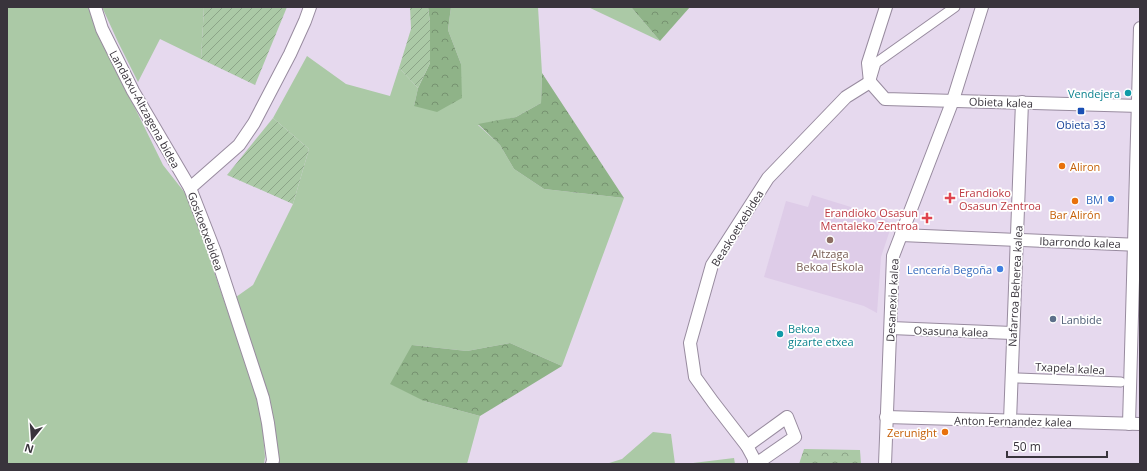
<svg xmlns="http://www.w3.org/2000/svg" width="1147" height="471" font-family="'Open Sans',sans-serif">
	<defs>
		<pattern id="forest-crowns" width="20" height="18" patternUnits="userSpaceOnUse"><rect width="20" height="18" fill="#8fb388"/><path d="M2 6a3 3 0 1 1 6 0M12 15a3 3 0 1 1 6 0" fill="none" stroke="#769270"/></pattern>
		<pattern id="park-crowns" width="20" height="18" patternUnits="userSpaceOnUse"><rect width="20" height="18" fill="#abc9a6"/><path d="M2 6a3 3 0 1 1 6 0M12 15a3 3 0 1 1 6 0" fill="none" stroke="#8ca488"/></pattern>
		<pattern id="garden-furrows" width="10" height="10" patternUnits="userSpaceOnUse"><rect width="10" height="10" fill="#abc9a6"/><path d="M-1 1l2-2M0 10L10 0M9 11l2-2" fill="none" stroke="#8ca488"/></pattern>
	</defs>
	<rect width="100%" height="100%" fill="#e6d9ee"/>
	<polygon fill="#decce8" points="812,195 880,216 892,224 881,257 877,313 864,306 764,277 786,201 808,207"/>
	<g fill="#abc9a6">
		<polygon points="7,7 89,7 111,59 163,165 189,198 261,409 265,457 264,464 7,464"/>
		<polygon points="102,7 204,7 201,59 160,39 138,82 118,42"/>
		<polygon points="451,7 538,7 542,73 541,103 516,117 478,125 500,145 514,169 544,189 624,198 562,366 510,343 467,351 412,345 424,401 480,416 467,464 277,464 277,446 269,396 236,297 253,285 293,204 309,149 273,118 307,56 346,84 390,96 399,68 418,88 414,106 461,64 448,30"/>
		<polygon points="588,7 631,7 660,41"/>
		<polygon points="653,432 671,434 675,464 606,464 622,459"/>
		<polygon points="734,458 735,464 685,464"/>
	</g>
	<g fill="url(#forest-crowns)">
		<polygon points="428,7 451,7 448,30 461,64 462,98 437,112 414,106 418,88 430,63 430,23"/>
		<polygon points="631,7 690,7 660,41"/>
		<polygon points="542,73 624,198 544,189 514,169 500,145 478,124 516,117 541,103"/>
		<polygon points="510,343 562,366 480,416 424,401 390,384 412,345 467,351"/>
	</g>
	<polygon fill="url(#park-crowns)" points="804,449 860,450 861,464 799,464"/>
	<g fill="url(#garden-furrows)">
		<polygon points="204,7 287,7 255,85 201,59"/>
		<polygon points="410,7 428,7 430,23 430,63 418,88 399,68 411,29"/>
		<polygon points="273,118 309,149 293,204 227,175"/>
	</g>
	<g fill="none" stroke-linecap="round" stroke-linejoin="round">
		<g stroke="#988b9f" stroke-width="11">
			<g id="pedestrian">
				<polyline points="871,80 876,63 955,7"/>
				<polyline points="1018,378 1121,382"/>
			</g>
		</g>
		<g stroke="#988b9f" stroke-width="14">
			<g id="minor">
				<polyline points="95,7 102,29 133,91 190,188 215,252 263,398 268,423 273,460 272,464"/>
				<polyline points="870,82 885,99 1140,106"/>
				<polyline points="870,82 868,63 886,7"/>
				<polyline points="190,188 239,145 254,123 290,54 305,21 310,7"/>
				<polyline points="901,235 1140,245"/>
				<polyline points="891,328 1012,333"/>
				<polyline points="886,417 1140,424"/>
				<polyline points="1010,421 1022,102"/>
				<polyline points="1129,424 1140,28"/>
				<polyline points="747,446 787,417 795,437 756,464"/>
				<polyline points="754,464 754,459 747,446 713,402 695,377 690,343 712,265 768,178 846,97 870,82"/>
				<polyline points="885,464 893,256 953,100 982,7"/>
			</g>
		</g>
		<use href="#pedestrian" stroke="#fff" stroke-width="9"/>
		<use href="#minor" stroke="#fff" stroke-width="12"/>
	</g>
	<g fill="#0f9aa8" stroke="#fff" stroke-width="1.5">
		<circle cx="1128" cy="93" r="4"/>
		<circle cx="780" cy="334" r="4"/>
	</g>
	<rect fill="#1a4fb4" stroke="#fff" stroke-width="1.5" x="1077" y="107" width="8" height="8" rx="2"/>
	<g fill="#e8710a" stroke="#fff" stroke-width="1.5">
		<circle cx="1062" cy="166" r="4"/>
		<circle cx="1075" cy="201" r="4"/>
		<circle cx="945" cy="432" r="4"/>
	</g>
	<g fill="#e0444e" stroke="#fff" stroke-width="1.5">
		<path d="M948 192h4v4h4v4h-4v4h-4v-4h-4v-4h4z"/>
		<path d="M925 212h4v4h4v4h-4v4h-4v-4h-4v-4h4z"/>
	</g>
	<g fill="#3f7fe0" stroke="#fff" stroke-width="1.5">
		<circle cx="1111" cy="199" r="4"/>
		<circle cx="1000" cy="269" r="4"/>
	</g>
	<circle fill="#8d6e63" stroke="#fff" stroke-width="1.5" cx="830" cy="240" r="4"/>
	<circle fill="#5c6f8a" stroke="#fff" stroke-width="1.5" cx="1053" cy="319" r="4"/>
	<g text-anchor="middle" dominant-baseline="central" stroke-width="3.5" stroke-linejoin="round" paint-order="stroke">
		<g font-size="11" fill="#0d838f" stroke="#fff" text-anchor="end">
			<text x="1120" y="93">Vendejera</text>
			<text x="788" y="328" text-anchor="start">Bekoa<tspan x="788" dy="13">gizarte etxea</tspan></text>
		</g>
		<g font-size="11" fill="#39343c" stroke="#fff">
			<text transform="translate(1001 102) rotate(2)">Obieta kalea</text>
			<text transform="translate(145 109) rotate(61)">Landatxu-Altzagena bidea</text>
			<text transform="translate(737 228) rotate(-58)">Beaskoetxebidea</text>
			<text transform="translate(206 231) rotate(70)">Goskoetxebidea</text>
			<text transform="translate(1080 242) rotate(2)">Ibarrondo kalea</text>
			<text transform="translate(1015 286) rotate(-87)">Nafarroa Beherea kalea</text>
			<text transform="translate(892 300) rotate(-87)">Desanexio kalea</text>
			<text transform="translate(951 331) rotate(2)">Osasuna kalea</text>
			<text transform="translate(1070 368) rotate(3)">Txapela kalea</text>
			<text transform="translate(1013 421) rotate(1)">Anton Fernandez kalea</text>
		</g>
		<g font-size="11" fill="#164399" stroke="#fff">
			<text x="1081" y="124">Obieta 33</text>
		</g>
		<g font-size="11" fill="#c56008" stroke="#fff" text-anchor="start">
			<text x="1070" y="166">Aliron</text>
			<text x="1075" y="214" text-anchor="middle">Bar Alirón</text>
			<text x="937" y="432" text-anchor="end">Zerunight</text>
		</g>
		<g font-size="11" fill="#be3a42" stroke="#fff" text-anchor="start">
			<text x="959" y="192">Erandioko<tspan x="959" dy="13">Osasun Zentroa</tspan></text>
			<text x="918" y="212" text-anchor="end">Erandioko Osasun<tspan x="918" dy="13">Mentaleko Zentroa</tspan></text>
		</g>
		<g font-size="11" fill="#366cbe" stroke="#fff" text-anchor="end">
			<text x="1103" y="199">BM</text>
			<text x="992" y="269">Lencería Begoña</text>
		</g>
		<g font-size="11" fill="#785e54" stroke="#fff">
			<text x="830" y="253">Altzaga<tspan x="830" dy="13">Bekoa Eskola</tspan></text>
		</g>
		<g font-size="11" fill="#4e5e75" stroke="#fff" text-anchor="start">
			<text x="1061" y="319">Lanbide</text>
		</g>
	</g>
	<rect width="1147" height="471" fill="none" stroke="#39343c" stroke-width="16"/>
	<g transform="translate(32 439) rotate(197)" stroke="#ffffff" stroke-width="3" paint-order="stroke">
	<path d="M0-3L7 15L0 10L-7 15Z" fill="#39343c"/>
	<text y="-6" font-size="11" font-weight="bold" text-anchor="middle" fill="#39343c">N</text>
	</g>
	<path d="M1007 451v6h100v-6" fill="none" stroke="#39343c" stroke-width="2"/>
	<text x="1013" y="451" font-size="12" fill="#39343c" stroke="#ffffff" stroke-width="3" paint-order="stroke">50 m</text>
</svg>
